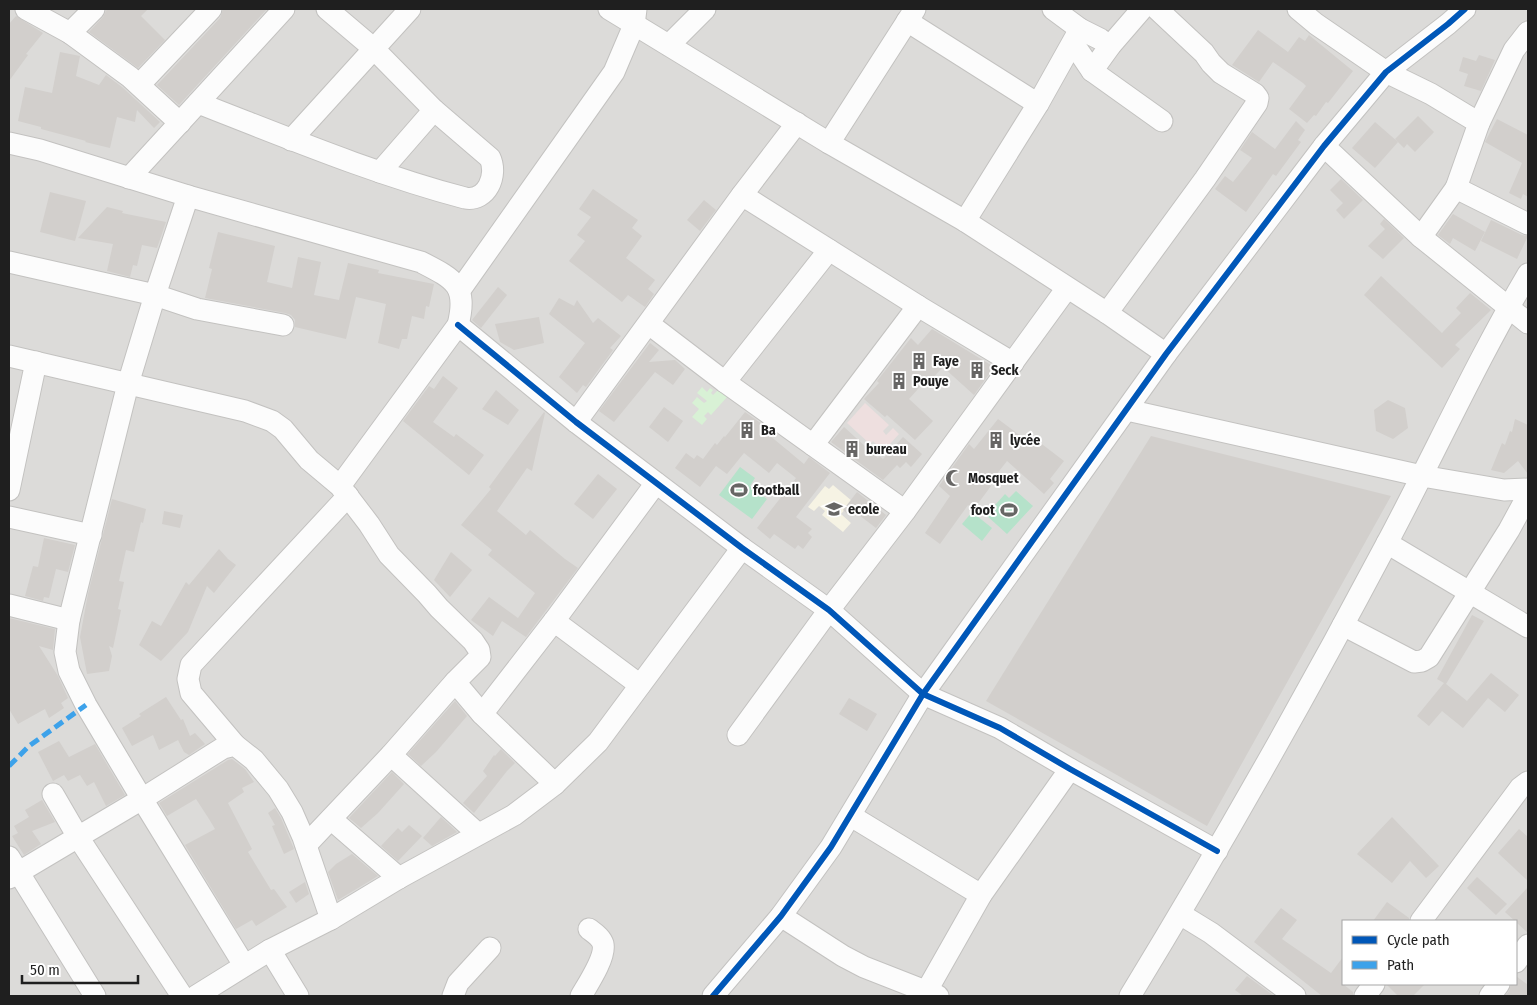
<svg xmlns="http://www.w3.org/2000/svg" width="1537" height="1005" font-family="'Fira Sans Condensed',sans-serif">
	<rect width="100%" height="100%" fill="#edebe8"/>
	<path fill="#dcdbd9" fill-rule="evenodd" d="M9,9H1528V996H9ZM1343,921H1516V984H1343Z"/>
	<polygon fill="#eedfdf" points="865,403 889,425 883,431 886,435 893,428 899,434 881,454 875,449 877,445 873,441 870,444 847,423"/>
	<polygon fill="#f6f3e4" points="833,485 852,501 841,514 851,523 843,532 822,515 825,511 819,506 814,511 808,507 825,486 829,489"/>
	<polygon fill="#d8f1d5" points="702,387 707,392 710,388 713,390 711,393 713,395 719,389 728,396 711,415 708,412 704,416 707,419 702,425 692,417 699,409 692,403 697,397 704,403 707,401 697,393"/>
	<g fill="#b5e2ca">
		<polygon points="740,467 755,478 750,486 767,499 752,519 719,495"/>
		<polygon points="1016,491 1033,506 1007,534 986,515 1005,494 1009,498"/>
		<polygon points="972,512 992,528 982,541 962,524"/>
	</g>
	<g fill="#d2cfcc">
		<polygon points="107,9 148,9 141,16 165,40 138,68 89,32 103,17"/>
		<polygon points="223,9 267,9 179,105 157,85 220,18"/>
		<polygon points="16,16 43,33 26,54 28,55 9,81 9,24"/>
		<polygon points="1258,30 1288,52 1299,37 1305,41 1309,35 1353,71 1328,103 1326,102 1316,116 1314,115 1307,123 1289,109 1306,86 1303,83 1273,62 1259,82 1232,65"/>
		<polygon points="60,52 80,56 76,76 99,85 106,75 122,87 160,122 154,128 137,110 135,122 117,117 110,148 85,142 86,141 41,129 41,127 18,121 25,87 52,93"/>
		<polygon points="1479,55 1495,60 1481,91 1464,86 1468,74 1459,71 1463,57 1476,61"/>
		<polygon points="1418,116 1434,132 1415,152 1407,144 1404,148 1395,139"/>
		<polygon points="1497,119 1528,135 1528,197 1523,194 1521,199 1509,193 1522,163 1485,142"/>
		<polygon points="1296,121 1305,130 1298,140 1301,142 1276,176 1273,174 1246,212 1215,189 1225,176 1233,182 1252,158 1240,150 1252,132 1275,149"/>
		<polygon points="1375,122 1398,142 1375,168 1352,148"/>
		<polygon points="1341,179 1363,200 1344,219 1336,210 1343,203 1330,190"/>
		<polygon points="593,189 638,220 632,228 642,236 626,258 655,280 648,289 654,294 645,307 628,295 622,302 569,261 585,241 577,235 591,217 579,209"/>
		<polygon points="50,192 86,201 75,241 40,232"/>
		<polygon points="704,200 716,210 700,231 687,220"/>
		<polygon points="107,207 123,211 122,213 166,222 157,248 142,245 137,266 133,265 130,277 107,271 113,244 78,238"/>
		<polygon points="1453,214 1485,232 1475,251 1453,238 1450,244 1438,235"/>
		<polygon points="1384,219 1404,238 1383,259 1368,246 1385,229 1380,224"/>
		<polygon points="1491,220 1522,235 1528,236 1517,259 1481,241"/>
		<polygon points="218,232 275,246 267,282 292,288 298,257 321,262 314,295 339,300 348,263 379,270 378,273 434,284 429,307 426,306 424,319 412,316 407,339 402,339 399,349 378,343 386,304 356,297 346,339 295,327 295,320 291,315 285,313 205,298 212,269 209,268"/>
		<polygon points="1381,276 1442,333 1461,313 1456,308 1470,293 1491,310 1455,345 1460,349 1442,368 1364,295"/>
		<polygon points="498,287 507,295 481,328 472,320"/>
		<polygon points="559,298 574,306 577,300 593,323 598,318 621,336 610,348 613,350 586,387 583,385 577,393 559,377 585,343 549,314"/>
		<polygon points="539,317 544,343 514,350 500,342 495,324"/>
		<polygon points="932,329 994,367 974,395 943,367 928,383 926,380 909,399 933,421 915,440 887,415 885,417 864,399 879,383 877,381 911,338 918,345"/>
		<polygon points="650,343 659,350 649,362 675,360 685,369 673,385 655,372 614,422 599,411"/>
		<polygon points="443,376 458,388 433,422 454,437 456,434 484,455 469,475 403,421 429,386 434,389"/>
		<polygon points="496,390 519,410 508,425 482,409"/>
		<polygon points="1388,400 1405,408 1408,428 1393,439 1376,431 1374,410"/>
		<polygon points="664,407 683,421 668,442 649,427"/>
		<polygon points="544,412 545,413 532,471 527,468 497,511 526,535 530,530 565,559 578,568 526,637 502,621 493,636 471,620 489,597 518,618 535,593 488,555 492,550 461,525 491,489 489,487"/>
		<polygon points="745,412 766,427 763,430 804,464 809,457 830,473 796,517 812,529 808,533 812,537 803,549 798,545 795,549 774,534 770,539 757,528 796,478 777,463 769,473 744,453 727,474 716,466 700,487 675,468 686,453 694,459 697,455 703,459 715,443 717,445 724,436 725,437"/>
		<polygon points="998,419 1030,443 1034,438 1064,461 1050,479 1054,483 1044,494 1007,461 989,484 991,486 974,509 968,505 940,544 925,533 950,496 939,486 969,444 974,449"/>
		<polygon points="1515,419 1528,425 1528,474 1518,461 1504,473 1491,470 1502,443 1505,445 1510,431 1512,432"/>
		<polygon points="844,427 878,458 879,456 883,459 903,437 922,454 911,467 906,462 900,468 897,465 883,480 831,442"/>
		<polygon points="1151,436 1391,496 1207,826 986,701"/>
		<polygon points="598,474 617,489 593,519 574,504"/>
		<polygon points="857,492 886,515 876,528 855,512 861,503 850,516 843,510"/>
		<polygon points="112,499 146,509 143,523 141,522 134,552 126,550 119,581 124,582 118,609 121,610 113,648 109,646 112,656 109,671 87,674 80,637 88,594"/>
		<polygon points="164,511 183,515 180,528 162,524"/>
		<polygon points="44,538 75,545 68,572 56,569 49,598 44,597 43,601 25,596 33,566 38,567"/>
		<polygon points="219,549 228,559 236,565 214,593 207,586 188,632 161,661 139,645 152,621 161,626 186,582 189,585"/>
		<polygon points="451,552 472,570 450,597 434,580"/>
		<polygon points="1472,615 1484,621 1446,684 1467,701 1491,673 1519,695 1505,712 1488,698 1463,728 1442,711 1429,726 1417,716 1444,683 1437,679"/>
		<polygon points="9,618 55,629 53,650 39,646 58,676 68,698 61,703 64,708 49,718 45,709 18,724 9,709"/>
		<polygon points="166,697 181,720 183,719 190,736 195,733 205,744 189,755 184,752 178,740 159,750 153,735 132,746 122,728 141,716 139,714"/>
		<polygon points="849,698 877,714 867,731 839,714"/>
		<polygon points="455,701 467,716 436,752 421,766 408,754"/>
		<polygon points="59,741 69,757 95,744 125,795 106,806 94,782 87,786 80,775 68,781 64,775 53,781 38,752"/>
		<polygon points="501,749 515,763 507,771 474,813 463,803 487,776 483,771 494,755 495,756"/>
		<polygon points="232,759 245,769 254,782 242,788 244,792 228,803 252,849 248,852 271,890 274,889 287,907 256,926 252,920 236,929 185,845 215,829 209,819 196,799 167,816 159,803 228,760"/>
		<polygon points="392,772 404,784 378,813 361,828 349,818"/>
		<polygon points="42,800 55,822 32,831 41,844 24,855 12,836 18,833 14,826 29,817 25,810"/>
		<polygon points="275,808 281,818 294,849 284,854 272,826 275,825 268,813"/>
		<polygon points="441,817 457,832 432,846 423,838"/>
		<polygon points="1392,817 1439,866 1426,878 1410,861 1392,883 1357,854"/>
		<polygon points="409,825 422,836 398,861 381,846 398,828 402,832"/>
		<polygon points="1519,829 1528,837 1528,881 1498,853"/>
		<polygon points="352,854 378,876 338,900 328,872 336,864"/>
		<polygon points="1477,877 1507,904 1496,915 1467,888"/>
		<polygon points="305,882 309,894 296,903 289,892"/>
		<polygon points="1528,887 1528,933 1505,912"/>
		<polygon points="1387,902 1409,918 1409,921 1373,921"/>
		<polygon points="1281,908 1297,920 1282,939 1331,973 1343,957 1343,984 1353,992 1353,996 1322,996 1254,942"/>
		<polygon points="1247,976 1274,996 1243,996 1235,990"/>
		<polygon points="1516,976 1528,985 1528,996 1505,996 1509,991 1511,984 1516,984"/>
		<polygon points="1386,984 1425,984 1413,996 1398,996"/>
	</g>
	<g fill="none" stroke-linecap="round" stroke-linejoin="round">
		<g stroke="#c3c2c0" stroke-width="23">
			<g id="minor">
				<polyline points="26,9 70,33 130,77 180,123"/>
				<polyline points="609,9 829,143 965,221 1107,313 1166,354"/>
				<polyline points="1053,9 1080,29 1100,39 1110,46"/>
				<polyline points="1298,9 1316,24 1386,72 1431,94 1479,123 1456,188 1528,224"/>
				<polyline points="907,21 1038,104"/>
				<polyline points="70,33 94,9"/>
				<polyline points="1073,43 1092,71 1162,121"/>
				<polyline points="669,45 705,9"/>
				<polyline points="1092,71 1110,46 1142,9"/>
				<polyline points="140,84 211,9"/>
				<path d="M198,103C286,137 374,174 465,198C487,202 498,175 490,158L434,110L373,48L327,9"/>
				<polyline points="1479,123 1514,50 1528,32"/>
				<polyline points="291,140 410,9"/>
				<path d="M9,143L40,150L188,196L421,262C454,279 468,285 458,325L340,486"/>
				<polyline points="829,143 915,9"/>
				<polyline points="1324,146 1421,237 1528,323"/>
				<polyline points="380,172 434,110"/>
				<polyline points="129,178 284,9"/>
				<polyline points="742,195 918,306 1013,363"/>
				<polyline points="188,196 155,295 128,384 69,620 65,652 69,671 86,705 142,799 244,965"/>
				<polyline points="965,221 1038,104 1080,29"/>
				<polyline points="1421,237 1456,188"/>
				<polyline points="9,262 155,295 197,309 283,325"/>
				<polyline points="460,290 614,72 634,25 636,9"/>
				<polyline points="1107,313 1205,179 1257,103 1258,98 1255,94 1221,73 1211,63 1204,53 1157,9"/>
				<polyline points="649,324 725,382 905,511"/>
				<polyline points="458,325 576,422 742,548 829,610 923,694 1000,728 1070,769 1217,851"/>
				<polyline points="9,356 245,411 272,421 283,429 309,460 340,486 369,524 389,555 427,594 439,608 473,641 479,650 480,657 455,682 391,755 306,845"/>
				<polyline points="725,382 829,250"/>
				<polyline points="1127,410 1422,476 1504,490 1528,489"/>
				<polyline points="576,422 742,195 797,123"/>
				<polyline points="813,445 918,306"/>
				<polyline points="9,490 36,362"/>
				<polyline points="9,517 91,535"/>
				<polyline points="1387,543 1528,627"/>
				<polyline points="9,605 69,620"/>
				<polyline points="554,621 640,685"/>
				<polyline points="1343,625 1414,662 1422,661 1429,657 1509,530 1528,495"/>
				<polyline points="455,682 482,714 555,784"/>
				<polyline points="482,714 554,621 656,483"/>
				<polyline points="738,735 829,610 905,511 1067,288"/>
				<polyline points="235,745 191,693 188,679 191,665 348,496"/>
				<polyline points="391,755 478,834"/>
				<polyline points="53,794 78,837 182,996"/>
				<polyline points="851,816 981,895"/>
				<polyline points="331,819 399,878"/>
				<polyline points="9,857 95,996"/>
				<polyline points="9,878 142,799 223,748 235,745 254,760 278,789 292,812 303,837 331,919"/>
				<polyline points="1180,914 1211,933 1295,996"/>
				<polyline points="781,916 843,956 864,967 938,996"/>
				<polyline points="1421,921 1520,788 1528,782"/>
				<polyline points="270,950 298,996"/>
				<polyline points="1516,962 1528,945"/>
				<polyline points="926,992 981,895 1070,769"/>
				<polyline points="196,996 270,950 331,919 399,878 514,815 555,784 598,742 742,548"/>
				<polyline points="453,996 458,983 490,948"/>
				<path d="M581,996C588,984 606,957 603,944C601,937 594,933 589,929"/>
				<polyline points="713,996 781,916 831,847 923,694 1166,354 1324,146 1386,72 1448,24 1465,9"/>
				<path d="M1130,996C1220,848 1305,698 1386,545C1434,455 1476,362 1528,274"/>
				<polyline points="1365,996 1374,984"/>
				<polyline points="1490,996 1499,984"/>
			</g>
		</g>
		<use href="#minor" stroke="#fcfcfc" stroke-width="21"/>
		<polyline stroke="#3da2ea" stroke-width="5" stroke-dasharray="10 5" stroke-linecap="butt" points="9,766 29,746 86,705"/>
		<g stroke="#fff" stroke-width="9">
			<g id="cycleway">
				<polyline points="458,325 576,422 742,548 829,610 923,694 1000,728 1070,769 1217,851"/>
				<polyline points="713,996 781,916 831,847 923,694 1166,354 1324,146 1386,72 1448,24 1465,9"/>
			</g>
		</g>
		<use href="#cycleway" stroke="#0057b8" stroke-width="6"/>
	</g>
	<defs>
		<g id="building-bare" transform="scale(1.35)"><path d="M-4-6H4V6H1V3H-1V6H-4ZM-2.5-4.3h1.7v1.8h-1.7ZM.8-4.3h1.7v1.8H.8ZM-2.5-1h1.7V.8h-1.7ZM.8-1h1.7V.8H.8Z" fill="#676665" stroke="#fff" stroke-width="2.5" paint-order="stroke"/></g>
		<g id="mosque-bare" transform="scale(1.35)"><path d="M3.5-4.9A6 6 0 1 0 3.5 4.9A5 5 0 1 1 3.5-4.9Z" fill="#676665" stroke="#fff" stroke-width="2.5" paint-order="stroke"/></g>
		<g id="stadium-bare" transform="scale(1.35)"><path d="M0-5a6.5 5 0 1 0 0 10a6.5 5 0 1 0 0-10ZM-3.5-1.8h7v3.6h-7Z" fill="#676665" stroke="#fff" stroke-width="2.5" paint-order="stroke"/></g>
		<g id="school-bare" transform="scale(1.35)"><path d="M0-5L7-2L0 1L-7-2ZM-4 1L0 2.5L4 1V4Q0 6-4 4Z" fill="#676665" stroke="#fff" stroke-width="2.5" paint-order="stroke"/></g>
	</defs>
	<g fill-rule="evenodd">
		<use href="#building-bare" x="919" y="361"/>
		<use href="#building-bare" x="977" y="370"/>
		<use href="#building-bare" x="899" y="381"/>
		<use href="#building-bare" x="747" y="430"/>
		<use href="#building-bare" x="996" y="440"/>
		<use href="#building-bare" x="852" y="449"/>
		<use href="#mosque-bare" x="954" y="478"/>
		<use href="#stadium-bare" x="739" y="490"/>
		<use href="#school-bare" x="834" y="509"/>
		<use href="#stadium-bare" x="1009" y="510"/>
	</g>
	<g text-anchor="middle" dominant-baseline="central" stroke-width="4" stroke-linejoin="round" paint-order="stroke">
		<g font-size="14" font-weight="bold" fill="#1f1f1f" stroke="#fff" text-anchor="start">
			<text x="933" y="361">Faye</text>
			<text x="991" y="370">Seck</text>
			<text x="913" y="381">Pouye</text>
			<text x="761" y="430">Ba</text>
			<text x="1010" y="440">lycée</text>
			<text x="866" y="449">bureau</text>
			<text x="968" y="478">Mosquet</text>
			<text x="753" y="490">football</text>
			<text x="848" y="509">ecole</text>
			<text x="995" y="510" text-anchor="end">foot</text>
		</g>
	</g>
	<rect width="1537" height="1005" fill="none" stroke="#1f1f1f" stroke-width="20"/>
	<rect x="1342" y="920" width="175" height="65" fill="#ffffff" stroke="#a5a5a5"/>
	<rect x="1352" y="936" width="25" height="8" fill="#0057b8" stroke="#a5a5a5"/>
	<text x="1387" y="945" font-size="15" fill="#1f1f1f">Cycle path</text>
	<rect x="1352" y="961" width="25" height="8" fill="#3da2ea" stroke="#a5a5a5"/>
	<text x="1387" y="970" font-size="15" fill="#1f1f1f">Path</text>
	<path d="M22 975v8h116v-8" fill="none" stroke="#1f1f1f" stroke-width="2.5"/>
	<text x="30" y="975" font-size="15" fill="#1f1f1f" stroke="#ffffff" stroke-width="4" paint-order="stroke">50 m</text>
</svg>
